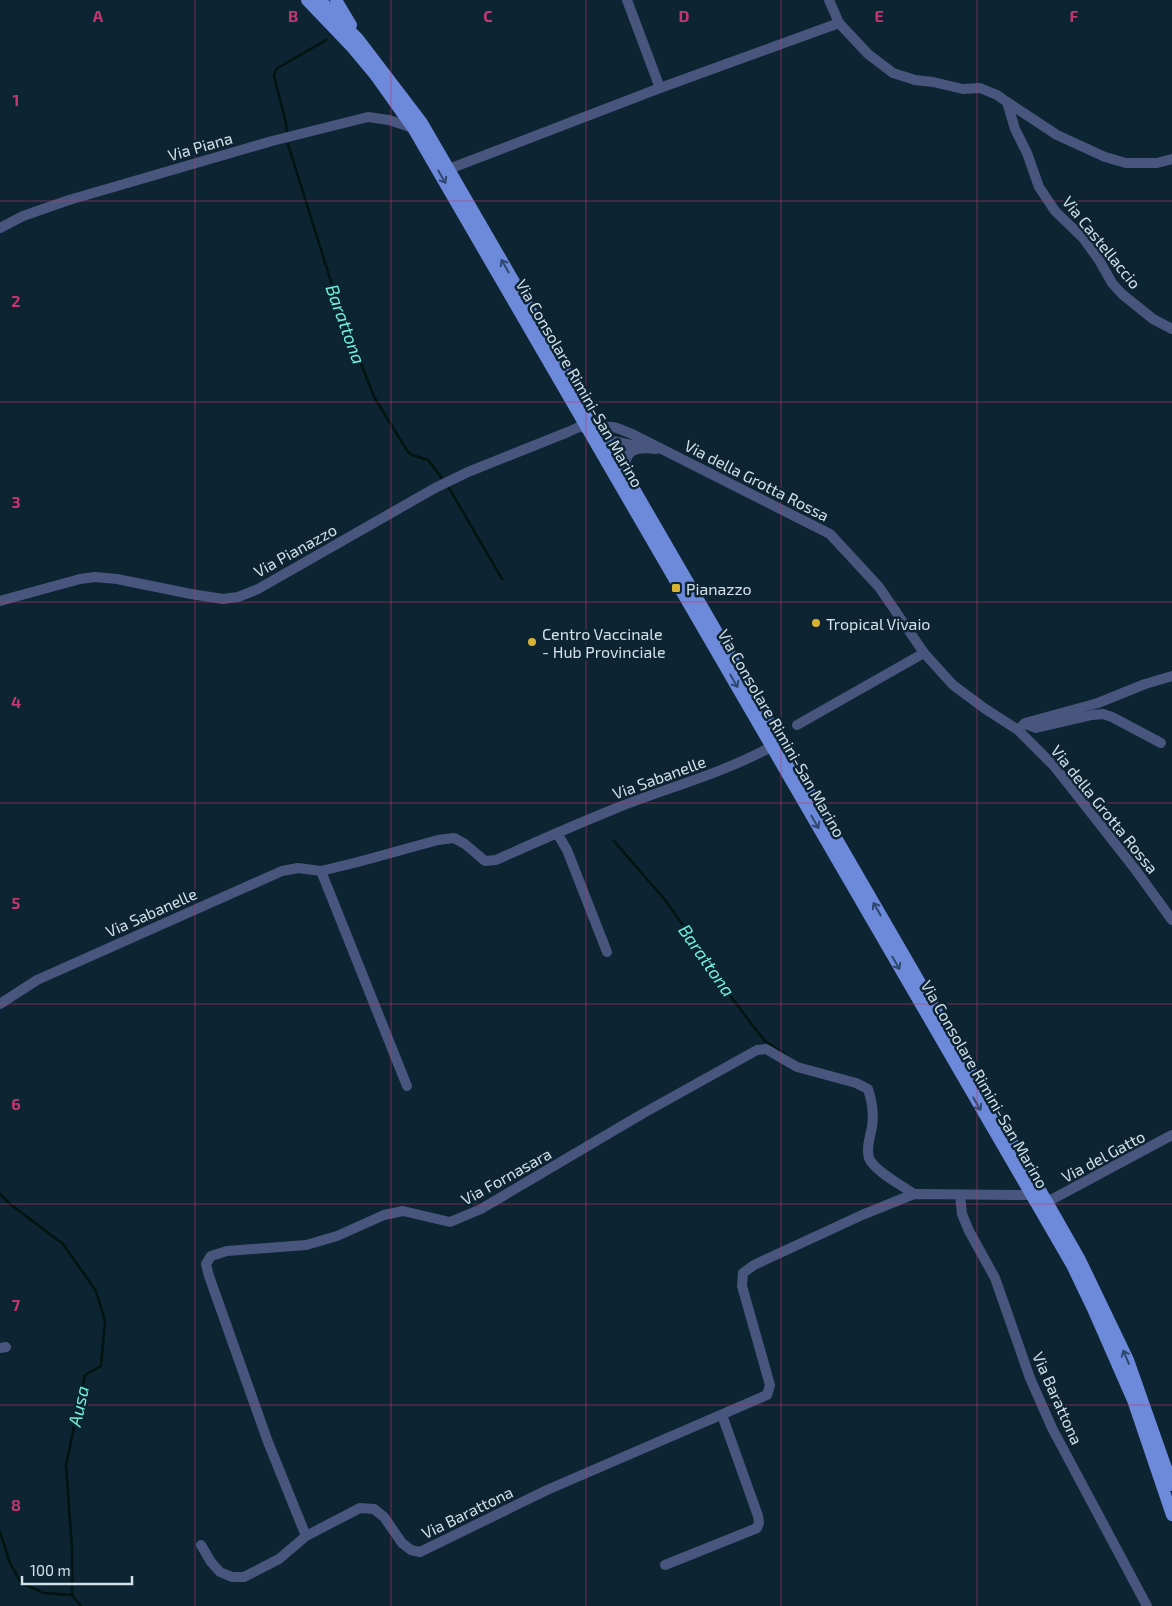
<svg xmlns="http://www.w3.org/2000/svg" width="1172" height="1606" font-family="'Exo 2',sans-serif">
	<rect width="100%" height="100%" fill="#0d2433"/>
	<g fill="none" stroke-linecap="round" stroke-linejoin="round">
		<g stroke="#001410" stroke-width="2.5">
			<polyline points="287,135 286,123 274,76 276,69 326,40"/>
			<polyline points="288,144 347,333 359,358 374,397 408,452 412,455 428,460 444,481"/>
			<polyline points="449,488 502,579"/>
			<polyline points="614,841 665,900 708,960 729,994 753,1026 765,1041 786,1055"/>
			<polyline points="0,1194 10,1204 63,1244 96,1291 105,1321 101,1366 85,1375 66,1465 72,1549 72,1595 81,1606"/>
			<polyline points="0,1532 10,1563 21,1583 44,1593 72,1595"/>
		</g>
		<g stroke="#48567d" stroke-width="10">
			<polyline points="627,0 660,88"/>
			<polyline points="829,0 839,23 868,54 893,73 915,80 933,82 963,89 980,88 997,95 1007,102 1015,129 1027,153 1039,187 1055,211 1083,238 1099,260 1112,283 1122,294 1153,319 1172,329"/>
			<polyline points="1007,102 1057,135 1105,157 1126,163 1157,163 1172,159"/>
			<polyline points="449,169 660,88 839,23"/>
			<polyline points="0,228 23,216 69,200 272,141 368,117 389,120 413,128"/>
			<path d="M599,429C611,423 621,430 632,434L830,534L879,587L924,653L953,685L984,708L1018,730L1054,766L1135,869L1172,920"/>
			<polyline points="603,434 613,441 641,447"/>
			<path d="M626,474C622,450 636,446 656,449"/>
			<polyline points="0,601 80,579 95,577 117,579 191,594 223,599 238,597 258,589 435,488 468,472 568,432 579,427 591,428"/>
			<polyline points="1026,724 1036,728 1092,715 1103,714 1112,717 1161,743"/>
			<polyline points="797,725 924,653"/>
			<polyline points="1018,730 1025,723 1098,703 1145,684 1172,676"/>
			<polyline points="557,833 567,850 607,952"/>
			<polyline points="321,871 407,1086"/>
			<path d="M0,1004L37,980L282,871L298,868L321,871L358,862L438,840L454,838L465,844L485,861L496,860C536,842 577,824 619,807C670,787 723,773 771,747"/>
			<polyline points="960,1195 962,1214 969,1231 995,1278 1030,1378 1052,1428 1147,1606"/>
			<polyline points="0,1348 6,1347"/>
			<path d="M306,1536L268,1442L209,1276L206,1264L211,1256L227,1251L306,1245L337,1236L384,1215L403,1211L450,1222L481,1209L642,1114L757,1050L766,1049L797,1067L856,1083L868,1089C872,1101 874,1114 872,1127C870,1137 866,1148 869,1158C874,1171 903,1186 914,1194"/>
			<polyline points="201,1545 211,1562 220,1572 232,1577 244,1577 279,1559 306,1536 360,1508 374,1509 384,1517 402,1543 411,1550 420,1552 547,1490 767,1395 770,1385 742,1286 743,1273 754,1265 862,1215 914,1194 1030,1195 1047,1202 1172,1135"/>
			<polyline points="665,1565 757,1528 759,1523 758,1516 722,1415"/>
		</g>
		<g stroke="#6d89d9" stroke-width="12">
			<polyline points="307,0 351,46 376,76 413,128 1072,1265 1094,1311 1133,1400 1172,1515"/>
			<polyline points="320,0 358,39 422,123 1047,1202 1080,1260 1128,1360 1172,1485"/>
			<polyline points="336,0 351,25"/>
		</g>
	</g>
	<defs><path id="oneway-shaft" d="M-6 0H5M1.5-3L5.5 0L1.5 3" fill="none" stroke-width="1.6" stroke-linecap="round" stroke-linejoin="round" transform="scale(1.25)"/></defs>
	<g stroke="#2f476d">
		<use href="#oneway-shaft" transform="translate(442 177) rotate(60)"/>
		<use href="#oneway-shaft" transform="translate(505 266) rotate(-120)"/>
		<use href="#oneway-shaft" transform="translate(734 681) rotate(60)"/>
		<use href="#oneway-shaft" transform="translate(815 822) rotate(60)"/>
		<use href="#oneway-shaft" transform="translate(877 909) rotate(-120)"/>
		<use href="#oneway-shaft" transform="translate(896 963) rotate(60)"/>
		<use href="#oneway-shaft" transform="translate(977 1104) rotate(60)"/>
		<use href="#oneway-shaft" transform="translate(1126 1357) rotate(-113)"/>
	</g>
	<path fill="none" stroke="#c43670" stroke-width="1" stroke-opacity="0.55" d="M195,0V1606M391,0V1606M586,0V1606M781,0V1606M977,0V1606M0,201H1172M0,402H1172M0,602H1172M0,803H1172M0,1004H1172M0,1204H1172M0,1405H1172"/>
	<g fill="#d8b434" stroke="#0d2433" stroke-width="2">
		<rect x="671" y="583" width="10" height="10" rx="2.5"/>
		<circle cx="816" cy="623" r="5"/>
		<circle cx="532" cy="642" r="5"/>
	</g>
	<g text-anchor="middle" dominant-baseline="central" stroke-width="5" stroke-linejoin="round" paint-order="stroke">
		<g font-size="16" fill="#d2e0ea" stroke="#0d2433">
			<text transform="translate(200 146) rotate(-16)">Via Piana</text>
			<text transform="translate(1102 242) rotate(51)">Via Castellaccio</text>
			<text transform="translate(580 383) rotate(60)">Via Consolare Rimini-San Marino</text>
			<text transform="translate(757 480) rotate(27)">Via della Grotta Rossa</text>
			<text transform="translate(295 550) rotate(-29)">Via Pianazzo</text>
			<text transform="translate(782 733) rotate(60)">Via Consolare Rimini-San Marino</text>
			<text transform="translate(659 777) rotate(-20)">Via Sabanelle</text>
			<text transform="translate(1105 809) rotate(51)">Via della Grotta Rossa</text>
			<text transform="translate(151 912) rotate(-24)">Via Sabanelle</text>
			<text transform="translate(985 1084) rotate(60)">Via Consolare Rimini-San Marino</text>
			<text transform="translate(1103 1156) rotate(-28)">Via del Gatto</text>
			<text transform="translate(506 1176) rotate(-29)">Via Fornasara</text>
			<text transform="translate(1058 1398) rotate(66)">Via Barattona</text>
			<text transform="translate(467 1512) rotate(-26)">Via Barattona</text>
		</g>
		<g font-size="16" fill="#d2e0ea" stroke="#0d2433" text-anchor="start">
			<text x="686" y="588">Pianazzo</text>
			<text x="826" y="623">Tropical Vivaio</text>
			<text x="542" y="633">Centro Vaccinale<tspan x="542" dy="18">- Hub Provinciale</tspan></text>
		</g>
		<g font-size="18" font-style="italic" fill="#73f0da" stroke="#0d2433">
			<text transform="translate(346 324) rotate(70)">Barattona</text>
			<text transform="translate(707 960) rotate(55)">Barattona</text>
			<text transform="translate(78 1406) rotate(-78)">Ausa</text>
		</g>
	</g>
	<g font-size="16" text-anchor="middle" font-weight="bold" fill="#c43670" stroke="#0d2433" stroke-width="5" stroke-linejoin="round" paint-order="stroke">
		<text x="98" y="22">A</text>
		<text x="293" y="22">B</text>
		<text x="488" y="22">C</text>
		<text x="684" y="22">D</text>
		<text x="879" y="22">E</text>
		<text x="1074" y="22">F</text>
		<text x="16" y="106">1</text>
		<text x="16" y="307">2</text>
		<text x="16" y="508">3</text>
		<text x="16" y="708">4</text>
		<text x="16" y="909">5</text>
		<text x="16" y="1110">6</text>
		<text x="16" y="1311">7</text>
		<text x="16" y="1511">8</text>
	</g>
	<path d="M22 1576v8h110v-8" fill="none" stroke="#d2e0ea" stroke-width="2.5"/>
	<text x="30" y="1576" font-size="15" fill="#d2e0ea" stroke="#0d2433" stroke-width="4" paint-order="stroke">100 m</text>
</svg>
